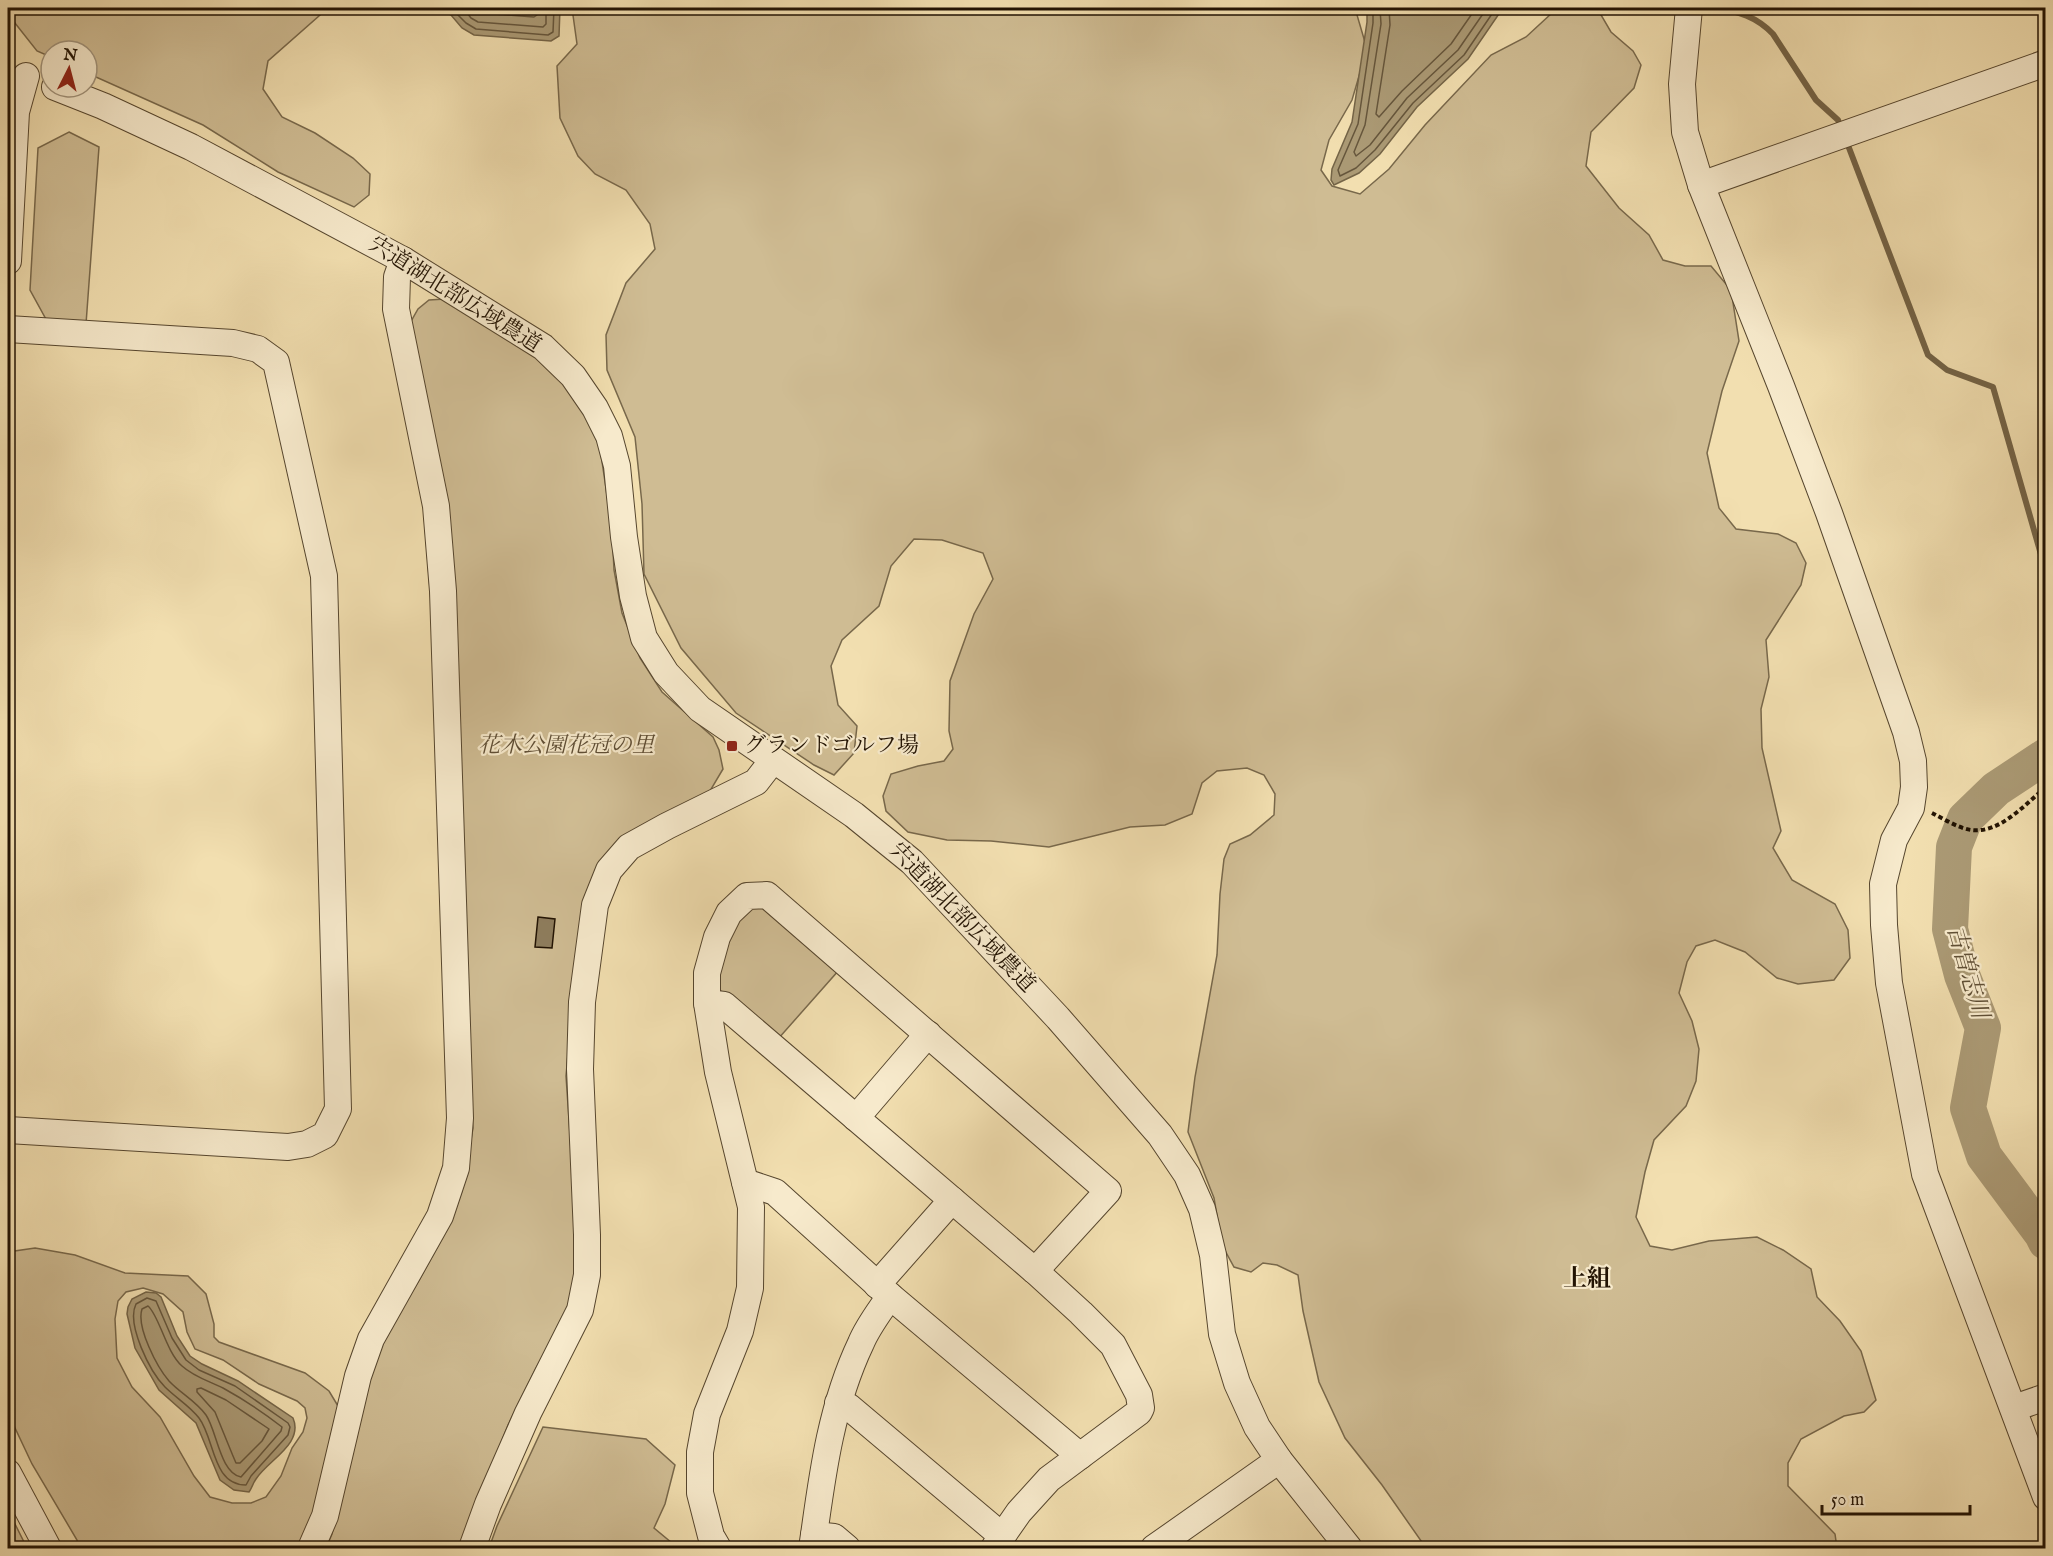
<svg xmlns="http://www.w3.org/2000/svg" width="2053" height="1556" font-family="'IM FELL English','Noto Serif JP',serif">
	<rect width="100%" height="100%" fill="#f2dfb0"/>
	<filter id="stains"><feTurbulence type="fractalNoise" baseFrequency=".00333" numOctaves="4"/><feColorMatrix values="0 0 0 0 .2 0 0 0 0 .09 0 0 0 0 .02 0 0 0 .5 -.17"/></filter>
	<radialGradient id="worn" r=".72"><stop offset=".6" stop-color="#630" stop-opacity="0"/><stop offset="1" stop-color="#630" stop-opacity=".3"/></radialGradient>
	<g fill="#cfbc93" stroke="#78684b" stroke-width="1.5" fill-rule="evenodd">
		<polygon points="14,8 328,8 268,61 263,89 282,117 315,133 353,158 370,174 369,195 354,207 278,172 203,125 87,73 87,51 51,51 51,57 37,51 11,18"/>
		<polygon points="572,8 1358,8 1357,15 1367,49 1352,100 1329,140 1321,170 1332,186 1360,194 1389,169 1425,125 1491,55 1526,37 1553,12 1555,8 1597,8 1611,32 1633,51 1641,65 1634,88 1591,132 1586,166 1619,208 1649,235 1663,260 1685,266 1711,266 1731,290 1739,341 1722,391 1707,453 1719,508 1736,529 1778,534 1796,543 1806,563 1801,585 1766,640 1769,677 1761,709 1762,748 1781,831 1773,848 1792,880 1835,904 1848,930 1850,958 1834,980 1798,984 1777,978 1745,952 1715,940 1696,946 1687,962 1679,993 1692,1021 1699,1049 1696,1081 1686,1106 1654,1140 1645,1172 1636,1217 1650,1246 1672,1250 1709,1241 1757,1237 1783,1250 1811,1269 1817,1297 1840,1321 1861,1351 1876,1400 1864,1412 1844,1416 1801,1439 1788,1463 1788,1486 1835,1534 1837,1548 1426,1548 1382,1485 1345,1438 1319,1382 1303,1311 1298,1275 1277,1265 1263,1263 1251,1272 1234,1267 1222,1245 1214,1198 1188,1132 1195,1077 1217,955 1220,894 1224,859 1230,844 1250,835 1274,815 1275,794 1264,775 1247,768 1217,771 1202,783 1192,814 1165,825 1130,827 1049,847 991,841 947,840 908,832 886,811 883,796 891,774 918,766 944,761 953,749 949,731 950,681 974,614 993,579 983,553 942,540 914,539 891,566 879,606 842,640 831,666 838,705 857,726 854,753 834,775 814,765 736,713 681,648 644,574 642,504 635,437 607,370 606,335 626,283 655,249 650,224 626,190 595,174 578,156 560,118 557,66 577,44"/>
		<polygon points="69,132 99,147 86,324 47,321 30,290 38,148"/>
		<polygon points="445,299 533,355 560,378 586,414 600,448 612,529 614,570 622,613 640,658 662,692 713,737 719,750 723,769 710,791 637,828 576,968 566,1076 577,1237 573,1290 561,1326 536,1368 508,1425 460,1548 326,1548 332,1534 366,1385 386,1334 419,1280 449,1226 462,1191 473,1128 409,325 418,309 429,300"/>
		<polygon points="758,903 839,970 778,1039 715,986 734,922"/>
		<path d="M35,1248L75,1255L125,1273L188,1276L206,1294L214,1324V1337L219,1342L305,1373L329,1391L338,1406L324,1485L302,1548H79L77,1540L32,1464L8,1413V1252ZM143,1288L163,1294L183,1312L187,1332L195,1349L223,1360L259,1384L297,1401L305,1408L307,1418L303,1432L292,1448L281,1476L266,1497L251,1503H232L210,1497L194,1476L160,1417L132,1387L117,1358L115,1319L118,1301L126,1292Z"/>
		<polygon points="543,1427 646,1439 675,1465 665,1504 654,1528 678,1548 489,1548 497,1526"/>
		<polygon points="8,1510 27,1548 8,1548"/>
	</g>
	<g fill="#ab9a75" stroke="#746447" stroke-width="1.5">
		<polygon points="439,8 560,8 559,36 551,41 474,35 462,28 451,15"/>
		<polygon points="1367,8 1503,8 1468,59 1417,107 1380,154 1359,173 1334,185 1331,180 1332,169 1352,122 1367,22"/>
		<path d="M146,1292L156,1293L161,1297L177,1336L190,1356L202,1364L238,1381L293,1418C304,1444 268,1460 256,1479C253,1483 252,1488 249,1492L234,1490L220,1480L196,1423L159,1390L135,1348L127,1314L128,1307L132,1299Z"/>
	</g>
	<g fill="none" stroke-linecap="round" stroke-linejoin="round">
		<g stroke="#66563c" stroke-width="1.5">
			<polyline points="451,8 466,23 476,29 548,35 553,32 554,8"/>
			<polyline points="463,8 471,18 478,22 543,27 546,24 546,8"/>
			<polyline points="474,8 481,13 534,17 537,15 537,8"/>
			<polyline points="1373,8 1373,23 1358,124 1338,170 1340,176 1356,168 1375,150 1413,103 1464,55 1496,8"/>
			<polyline points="1380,8 1381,24 1365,125 1354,152 1356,156 1370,145 1407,98 1458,50 1487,8"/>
			<polyline points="1389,8 1390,25 1376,114 1379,117 1402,91 1451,44 1476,8"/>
			<path d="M147,1298L156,1301L172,1338L186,1360L199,1370L235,1386L288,1423L290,1427L288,1435L251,1476L246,1485C212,1485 215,1439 199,1418C190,1406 176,1398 165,1387C150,1372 126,1324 136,1304Z"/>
			<path d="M148,1306C159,1315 166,1352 182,1366C194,1377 209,1381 223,1388C243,1399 264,1413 282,1427L281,1431L241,1477C220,1473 217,1431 206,1415C196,1401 180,1393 169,1381C157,1367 136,1327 142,1309Z"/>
			<polygon points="201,1388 226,1400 269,1429 262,1441 240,1463 236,1463 233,1456 215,1412 197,1392 197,1389"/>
		</g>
		<g stroke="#746447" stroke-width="6">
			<path d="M1715,8C1738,11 1757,17 1773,34L1816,100L1838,120L1841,128"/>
			<polyline points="1846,140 1928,355 1947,370 1993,387 2046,572"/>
		</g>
		<polyline stroke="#ab9a75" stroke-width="36" points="2046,756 1996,789 1965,819 1954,847 1950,929 1962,975 1983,1028 1968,1108 1984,1156 2042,1234 2046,1242"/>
	</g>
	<polygon fill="#8e7d5d" stroke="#221303" stroke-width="1.5" points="538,917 555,919 552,948 535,947"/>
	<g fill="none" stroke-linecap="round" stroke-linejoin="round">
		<g stroke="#56462e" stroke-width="28">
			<g id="minor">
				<polyline points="1689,8 1682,84 1685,132 1701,185 1781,386 1829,513 1906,732 1913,761 1914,787 1911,808 1894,840 1883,884 1884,925 1889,983 1925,1174 2046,1497"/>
				<polyline points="55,87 103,106 191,147 403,260 543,347 573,376 595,408 609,436 617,466 624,537 633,596 644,638 666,673 700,709 854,815 912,862 1058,1018 1160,1135 1187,1175 1202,1209 1213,1255 1222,1334 1237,1383 1257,1427 1279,1460 1349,1548"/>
				<polyline points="1701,185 2046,63"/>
				<polyline points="8,261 16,112 26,76"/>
				<polyline points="8,329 233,343 258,349 276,362 324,576 338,1109 325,1135 307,1144 288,1147 8,1130"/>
				<polyline points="707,1003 724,1005 1035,1271 1081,1313 1113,1345 1139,1395 1141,1408 1139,1412 1049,1479 1019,1512 994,1548"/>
				<polyline points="856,1118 928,1034"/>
				<polyline points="745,1182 775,1192 890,1296 1080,1456"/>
				<polyline points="877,1285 952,1200"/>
				<polyline points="838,1403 849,1407 1001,1535"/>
				<polyline points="2014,1408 2046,1397"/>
				<polyline points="8,1473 48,1548"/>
				<path d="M814,1535C823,1469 832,1404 861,1343C868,1326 880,1311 890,1296"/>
				<polyline points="311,1548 325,1516 358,1376 371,1339 440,1216 456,1168 460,1118 443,591 436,506 396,309 397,277 403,260"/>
				<polyline points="472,1548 488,1504 528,1413 580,1310 587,1275 587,1235 580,1069 582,1002 595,905 609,870 629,847 667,826 756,782 773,760"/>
				<polyline points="718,1548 711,1536 700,1493 700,1452 707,1414 740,1331 750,1288 751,1207 718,1072 707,1003 707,973 717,937 729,913 747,896 767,895 1108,1191 1035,1271"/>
				<polyline points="812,1548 814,1535 834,1537 847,1548"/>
				<polyline points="1154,1548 1279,1460"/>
			</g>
		</g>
		<path stroke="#221303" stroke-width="4" stroke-dasharray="4.5 3" stroke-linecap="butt" d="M1932,813C1944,819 1958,828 1971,830C2000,834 2025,804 2046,787"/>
		<use href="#minor" stroke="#f7eacc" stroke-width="26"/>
	</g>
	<rect fill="#8f2418" stroke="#f7eacc" stroke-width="2" x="726" y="740" width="12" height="12" rx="3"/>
	<g text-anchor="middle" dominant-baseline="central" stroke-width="4.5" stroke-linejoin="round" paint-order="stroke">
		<g font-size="22" fill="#221303" stroke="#f7eacc">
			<text transform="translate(455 295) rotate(32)">宍道湖北部広域農道</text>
			<text transform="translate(962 918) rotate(46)">宍道湖北部広域農道</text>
		</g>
		<g font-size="22" font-style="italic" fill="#5f4e35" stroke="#f7eacc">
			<text x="566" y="746">花木公園花冠の里</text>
		</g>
		<g font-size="22" fill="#221303" stroke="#f7eacc" text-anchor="start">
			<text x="744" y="746">グランドゴルフ場</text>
		</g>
		<g font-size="24" font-style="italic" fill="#605036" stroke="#f7eacc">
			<text transform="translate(1967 972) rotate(74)">古曽志川</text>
		</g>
		<g font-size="24" font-weight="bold" fill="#221303" stroke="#f7eacc">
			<text x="1587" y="1279">上組</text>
		</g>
	</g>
	<rect width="2053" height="1556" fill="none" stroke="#f2dfb0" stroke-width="30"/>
	<rect x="9" y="9" width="2035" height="1538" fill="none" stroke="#221303" stroke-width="3"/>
	<rect x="15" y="15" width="2023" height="1526" fill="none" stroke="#221303" stroke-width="1.5"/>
	<g transform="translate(69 69) rotate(6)"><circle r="28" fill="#f7eacc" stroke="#a2947c" stroke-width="1.5"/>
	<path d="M0-4.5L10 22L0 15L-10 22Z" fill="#8f2418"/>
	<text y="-9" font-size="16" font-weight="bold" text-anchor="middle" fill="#221303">N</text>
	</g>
	<path d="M1822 1505v9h148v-9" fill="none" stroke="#221303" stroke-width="3"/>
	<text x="1831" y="1505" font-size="18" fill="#221303" stroke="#f7eacc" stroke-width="4.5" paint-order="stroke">50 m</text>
	<rect width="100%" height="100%" filter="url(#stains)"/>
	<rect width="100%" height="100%" fill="url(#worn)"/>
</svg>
